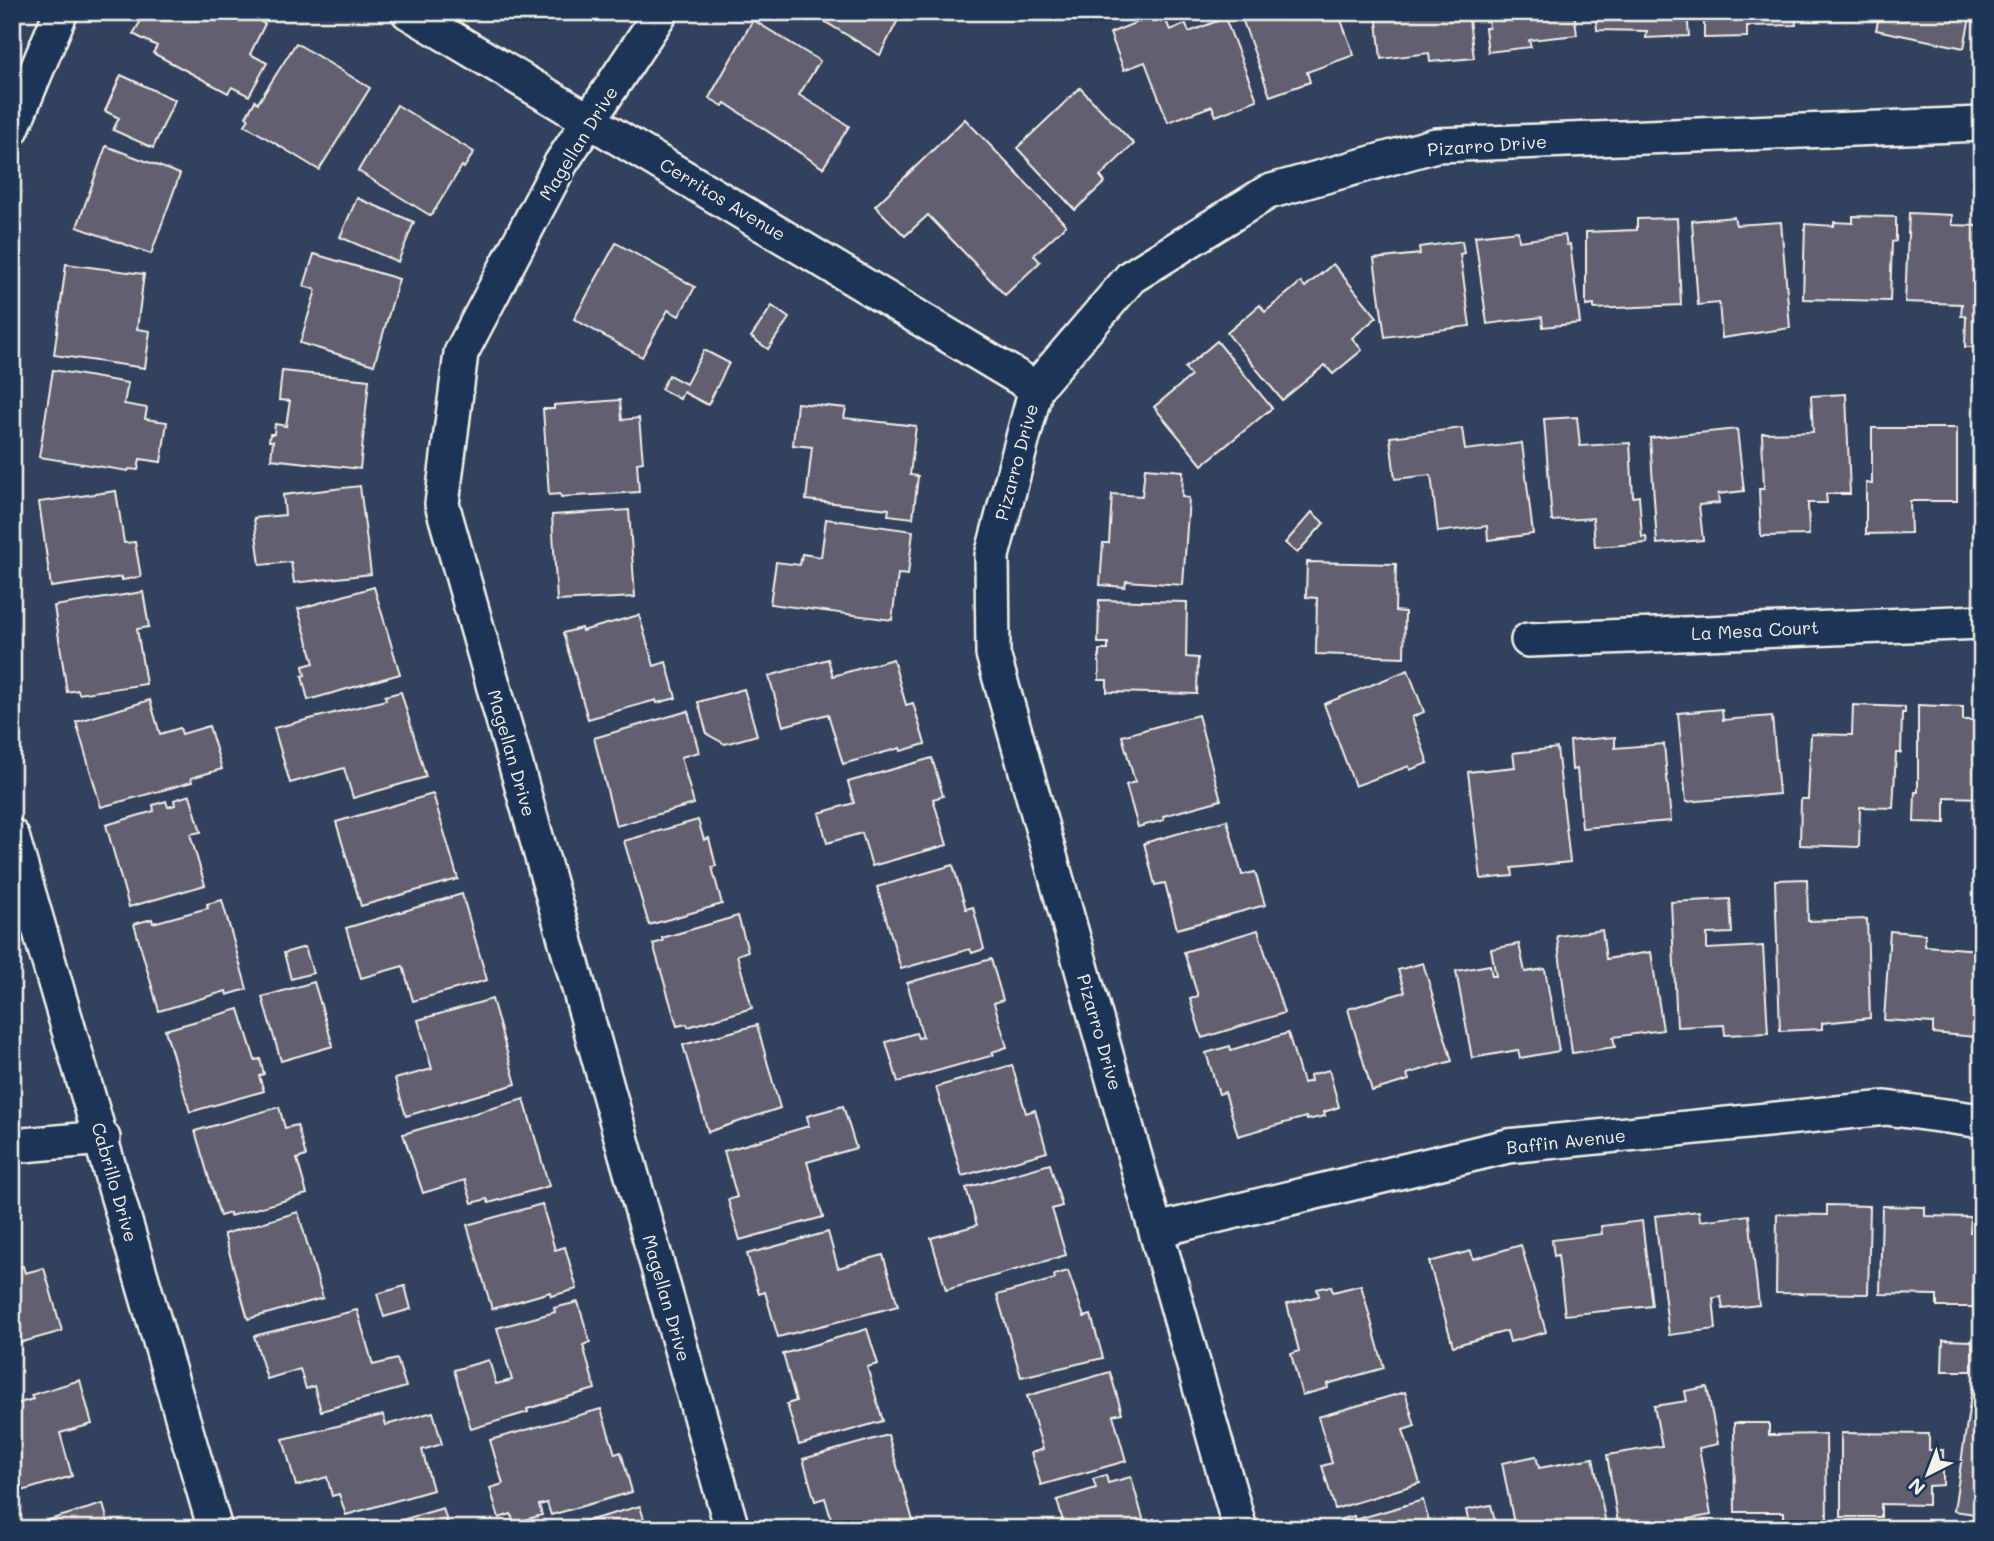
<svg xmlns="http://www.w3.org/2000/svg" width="1994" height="1541" font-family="Mali,sans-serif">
	<rect width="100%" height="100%" fill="#32415e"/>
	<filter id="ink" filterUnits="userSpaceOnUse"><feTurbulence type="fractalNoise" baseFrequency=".0143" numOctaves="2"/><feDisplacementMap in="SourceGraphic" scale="14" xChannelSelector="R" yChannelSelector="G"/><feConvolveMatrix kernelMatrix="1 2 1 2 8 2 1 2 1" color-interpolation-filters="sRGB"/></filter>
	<g filter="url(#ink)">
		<g fill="#625e70" stroke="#f4f1e8" stroke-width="2">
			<polygon points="146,12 243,12 265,24 250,54 267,63 249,96 232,87 228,93 153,53 157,46 133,34"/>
			<polygon points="809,12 902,12 880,55"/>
			<polygon points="1162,12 1170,30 1186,24 1189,32 1225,18 1257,100 1216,116 1212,106 1168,122 1145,62 1124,70 1110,33"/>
			<polygon points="1338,12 1354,55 1307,72 1310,82 1270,96 1240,13"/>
			<polygon points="1376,12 1468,12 1474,58 1430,62 1429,53 1381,59"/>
			<polygon points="1487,12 1574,12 1577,35 1529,40 1531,47 1488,52 1485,28 1489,28"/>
			<polygon points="1600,12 1687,12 1689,36 1646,38 1647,31 1597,30 1596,17 1600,16"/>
			<polygon points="1704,12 1795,12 1796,25 1747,26 1747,37 1704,38"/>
			<polygon points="1880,12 1971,12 1964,48 1876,30"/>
			<polygon points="753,20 820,61 799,95 849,126 823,168 725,103 723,106 709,98"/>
			<polygon points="296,43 370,88 319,170 245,125 249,119 246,117 255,101 258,103"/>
			<polygon points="121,75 175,100 153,148 113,130 119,118 105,111"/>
			<polygon points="1080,88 1134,144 1100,176 1105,182 1075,210 1017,148"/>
			<polygon points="397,105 474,152 464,168 462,166 431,216 358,171"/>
			<polygon points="965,119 1066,225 1034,255 1040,262 1005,295 928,215 905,236 875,206"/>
			<polygon points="106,146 180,174 151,254 77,227"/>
			<polygon points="357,198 414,222 398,262 340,237"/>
			<polygon points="1909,213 1952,215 1952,225 1982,226 1982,347 1965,347 1966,316 1961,316 1962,304 1905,302"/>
			<polygon points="1853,216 1896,217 1896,241 1892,242 1890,301 1803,299 1805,224 1834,226 1834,222 1853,223"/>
			<polygon points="1734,217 1736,225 1781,222 1790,328 1722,338 1719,303 1698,305 1692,221"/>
			<polygon points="1677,218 1681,305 1594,309 1594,305 1586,306 1586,232 1637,230 1637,219"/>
			<polygon points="1518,231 1519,241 1565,235 1567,245 1570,244 1580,323 1543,327 1542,317 1487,324 1475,236"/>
			<polygon points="1462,241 1464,253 1460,254 1470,326 1385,337 1374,259 1420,254 1419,247"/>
			<polygon points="616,243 695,287 679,316 668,310 642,357 574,319"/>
			<polygon points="314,254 399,279 374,365 300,343 316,290 304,286"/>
			<polygon points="66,264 144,274 137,329 150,331 145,368 54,355"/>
			<polygon points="1333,264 1377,317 1352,338 1362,350 1333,374 1325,365 1282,400 1227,333 1260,305 1265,312 1301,282 1305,287"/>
			<polygon points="772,306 789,318 768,349 751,337"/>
			<polygon points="1217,341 1272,408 1202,465 1154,407 1191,376 1185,368"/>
			<polygon points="704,350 729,363 708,405 683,392 680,399 661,389 669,375 686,384"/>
			<polygon points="53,370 128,383 124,404 147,408 145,419 167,422 161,462 140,459 138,470 129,469 128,471 39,457"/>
			<polygon points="282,371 369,380 360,469 271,459 273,441 269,441 270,434 274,434 275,424 286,426 290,401 279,400"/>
			<polygon points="1846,394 1850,494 1826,494 1827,503 1808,503 1809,535 1761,536 1759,489 1764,489 1762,433 1813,432 1811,396"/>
			<polygon points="620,400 622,420 639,418 643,462 637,463 639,492 561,497 560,494 549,495 543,409 554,409 554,405"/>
			<polygon points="797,403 846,408 844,418 916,426 910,475 918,476 913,518 888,515 889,509 806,500 812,447 793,445"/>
			<polygon points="1577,417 1580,446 1630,443 1633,497 1639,496 1642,537 1646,537 1647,543 1595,547 1593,518 1552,521 1544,419"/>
			<polygon points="1462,428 1465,450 1522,443 1533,534 1488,540 1487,526 1438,532 1431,475 1395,479 1390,437"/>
			<polygon points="1872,428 1957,428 1957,501 1910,501 1911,533 1866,534 1866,483 1872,484"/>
			<polygon points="1737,429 1744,491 1718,494 1719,503 1699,505 1703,540 1657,544 1650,438"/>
			<polygon points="1982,433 1982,507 1973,505"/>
			<polygon points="1145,468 1183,471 1182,497 1189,498 1183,585 1126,581 1125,587 1100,585 1103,543 1109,543 1112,494 1142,496"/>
			<polygon points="360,486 371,574 294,583 291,562 260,565 254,518 285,515 283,495"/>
			<polygon points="116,491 124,543 135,542 141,577 122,580 122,577 51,587 39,502"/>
			<polygon points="629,510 635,597 557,601 552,515"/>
			<polygon points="1312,512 1324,523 1297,553 1285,543"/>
			<polygon points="826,519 913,531 908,575 898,574 892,620 770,604 776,562 800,565 802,554 821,557"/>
			<polygon points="1307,562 1396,564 1395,611 1405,612 1404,657 1316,654 1317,598 1306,597"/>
			<polygon points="374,587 400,674 308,700 302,676 305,675 303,666 314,663 298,609"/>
			<polygon points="143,592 149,627 137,629 146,684 79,694 78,690 67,692 54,606"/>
			<polygon points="1099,600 1187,602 1186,657 1198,658 1197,694 1107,692 1107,680 1099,680 1099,650 1108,650 1108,643 1098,643"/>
			<polygon points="639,615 654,666 666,662 676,698 657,703 656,700 588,719 563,633 581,628 582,631"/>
			<polygon points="828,659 833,676 893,659 906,705 913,703 925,744 901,751 900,748 843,764 828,714 783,726 769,676"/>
			<polygon points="1408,670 1424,712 1412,717 1428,763 1410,770 1409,766 1355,786 1324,704"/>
			<polygon points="744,689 757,735 725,744 707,734 698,702"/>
			<polygon points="401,692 426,777 353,798 344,768 290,783 274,728 386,700 385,696"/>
			<polygon points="150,700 160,734 180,728 182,734 209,726 222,769 191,778 192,782 101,807 76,722"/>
			<polygon points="1853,705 1905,707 1905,713 1902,713 1901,753 1896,753 1893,808 1860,807 1859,847 1800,845 1801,799 1808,799 1811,734 1852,735"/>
			<polygon points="1918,705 1963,707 1963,720 1982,720 1982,798 1945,797 1945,823 1914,822 1915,792 1918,792"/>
			<polygon points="1722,709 1723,720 1772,716 1779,794 1686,802 1678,713"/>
			<polygon points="688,711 699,752 681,757 694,804 616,826 594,738"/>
			<polygon points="1198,715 1221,800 1163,816 1164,820 1138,827 1126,785 1135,782 1122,736"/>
			<polygon points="1615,737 1615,748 1664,744 1671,821 1582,828 1577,769 1572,770 1570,741"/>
			<polygon points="1557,748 1570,862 1512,868 1513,876 1481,879 1468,772 1515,767 1513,753"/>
			<polygon points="932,758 943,796 933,799 947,845 872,866 862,833 827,843 819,813 854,803 848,782"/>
			<polygon points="433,794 458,879 361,906 336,822"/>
			<polygon points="190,795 201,832 190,834 205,885 129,907 106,825 154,811 153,805 166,801 168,807 175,805 174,800"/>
			<polygon points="698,820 704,840 709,838 716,866 712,867 722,904 649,925 624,841"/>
			<polygon points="1227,820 1242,875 1255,872 1265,905 1177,929 1165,883 1155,885 1144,843"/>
			<polygon points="953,865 966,909 973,907 984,949 972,953 970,949 901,969 877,887"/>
			<polygon points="1807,879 1808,921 1867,919 1870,1018 1822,1023 1822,1029 1780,1031 1775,880"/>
			<polygon points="462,894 487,980 413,1001 403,966 361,978 346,928"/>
			<polygon points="1730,899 1732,933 1707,934 1707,949 1763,946 1768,1033 1725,1035 1724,1025 1677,1027 1671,902"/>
			<polygon points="222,900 247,989 227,995 226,991 159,1011 134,924 152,919 153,923 208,908 207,904"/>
			<polygon points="738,916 748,951 737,955 752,1008 688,1027 687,1024 677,1026 653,944 663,941 662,938"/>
			<polygon points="1258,930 1284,1013 1202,1038 1190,999 1198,996 1184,952"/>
			<polygon points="1602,930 1606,959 1651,952 1663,1030 1613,1037 1615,1047 1572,1053 1557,936"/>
			<polygon points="1890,931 1925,934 1925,946 1981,950 1975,1037 1933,1033 1933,1023 1884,1020"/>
			<polygon points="1519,944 1525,972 1545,969 1559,1051 1520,1058 1518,1050 1472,1058 1456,971 1490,965 1492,976 1496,976 1491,949"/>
			<polygon points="305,947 313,973 291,979 284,953"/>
			<polygon points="991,959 1003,1000 994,1003 1007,1047 992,1052 994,1055 898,1082 886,1042 916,1033 918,1038 923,1037 907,983"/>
			<polygon points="1423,963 1452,1061 1407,1074 1409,1080 1372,1091 1348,1009 1405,992 1398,970"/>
			<polygon points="314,982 333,1046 281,1061 262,997"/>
			<polygon points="492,999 516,1084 406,1116 395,1079 432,1069 418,1020"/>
			<polygon points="239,1009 255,1060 260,1059 264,1074 259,1076 264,1091 190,1112 165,1030"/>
			<polygon points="757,1025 780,1108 708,1132 683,1045"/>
			<polygon points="1288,1033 1303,1083 1311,1081 1310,1075 1329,1070 1339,1107 1324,1112 1325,1116 1307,1120 1306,1117 1238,1136 1225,1092 1219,1094 1206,1053 1230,1046 1231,1050"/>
			<polygon points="1012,1065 1026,1113 1035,1110 1047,1152 962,1176 936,1087"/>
			<polygon points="524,1099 549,1186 489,1203 487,1199 472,1203 465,1180 423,1193 403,1134"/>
			<polygon points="843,1106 856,1148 807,1162 823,1217 740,1240 728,1200 737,1197 724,1151 809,1126 807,1116"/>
			<polygon points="279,1107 285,1128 297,1125 306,1156 297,1159 307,1194 230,1216 230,1213 220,1216 195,1131"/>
			<polygon points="1050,1164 1062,1206 1052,1209 1066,1255 946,1290 931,1238 977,1225 966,1188"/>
			<polygon points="542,1204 555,1250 565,1247 577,1289 551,1296 550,1292 492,1309 467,1225"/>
			<polygon points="1827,1205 1870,1206 1868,1294 1776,1293 1777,1214 1827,1215"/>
			<polygon points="1882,1206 1925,1207 1925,1216 1971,1217 1970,1232 1974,1232 1973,1307 1937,1307 1937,1295 1880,1294"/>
			<polygon points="1699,1211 1700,1221 1749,1215 1759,1305 1723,1309 1721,1297 1713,1298 1716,1329 1669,1335 1655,1216"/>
			<polygon points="298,1212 323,1298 248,1319 224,1234"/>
			<polygon points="1642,1221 1652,1306 1565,1315 1558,1255 1554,1256 1552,1240 1602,1234 1601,1226"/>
			<polygon points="828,1232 838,1268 883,1255 898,1306 778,1337 765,1292 759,1294 747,1254"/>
			<polygon points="1521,1245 1546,1332 1510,1342 1507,1331 1453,1346 1429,1262 1471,1251 1473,1259"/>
			<polygon points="23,1266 25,1273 44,1268 62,1331 12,1345 12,1269"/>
			<polygon points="1068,1271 1084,1317 1091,1315 1103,1358 1021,1377 997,1295 1055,1279 1054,1275"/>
			<polygon points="1361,1285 1384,1368 1327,1384 1328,1388 1302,1395 1291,1354 1299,1351 1287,1304 1319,1296 1317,1289 1331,1286 1333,1292"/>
			<polygon points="405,1286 411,1309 384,1317 377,1294"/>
			<polygon points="578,1302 590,1342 583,1345 595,1389 527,1409 528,1412 471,1429 454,1370 489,1360 496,1384 512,1380 497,1328 555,1312 554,1308"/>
			<polygon points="357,1310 373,1365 397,1359 406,1387 321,1411 314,1386 306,1389 300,1369 267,1379 254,1336"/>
			<polygon points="867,1329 878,1364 867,1367 883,1421 799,1445 787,1404 796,1401 783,1354"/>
			<polygon points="1943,1340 1972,1341 1972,1371 1942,1371"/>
			<polygon points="1110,1372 1122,1413 1113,1415 1126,1461 1041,1485 1031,1453 1043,1449 1027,1396"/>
			<polygon points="80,1380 92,1424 60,1433 72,1476 12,1494 12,1405 33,1399 31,1395"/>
			<polygon points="1707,1387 1718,1444 1699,1448 1711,1515 1662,1524 1663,1529 1619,1529 1607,1455 1662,1446 1654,1406 1687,1401 1685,1391"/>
			<polygon points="1972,1388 1982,1389 1982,1515 1954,1511"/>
			<polygon points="1405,1392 1415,1426 1403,1430 1420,1483 1335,1509 1322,1466 1332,1463 1318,1417"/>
			<polygon points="601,1409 615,1454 621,1452 632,1492 551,1515 547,1503 539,1505 542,1515 514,1523 511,1514 499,1518 490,1488 503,1484 490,1440"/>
			<polygon points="433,1412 442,1444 422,1450 433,1490 346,1515 339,1494 332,1496 327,1477 296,1486 283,1439 383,1415 386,1425"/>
			<polygon points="1734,1423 1769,1423 1769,1435 1826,1434 1827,1522 1784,1522 1784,1512 1735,1512"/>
			<polygon points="1841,1433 1929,1434 1929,1450 1943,1450 1943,1485 1928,1486 1928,1505 1881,1504 1881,1517 1841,1517"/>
			<polygon points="888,1435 914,1524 896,1529 834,1529 825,1498 815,1501 803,1459"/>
			<polygon points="1536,1456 1539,1468 1593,1458 1607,1529 1515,1529 1502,1463"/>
			<polygon points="1106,1475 1108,1483 1131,1477 1144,1522 1154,1519 1156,1529 1065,1529 1057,1500 1096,1488 1093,1479"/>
			<polygon points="1423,1500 1431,1529 1344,1529 1341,1519 1354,1516 1355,1520"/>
			<polygon points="103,1504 110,1529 18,1529"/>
			<polygon points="1491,1505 1497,1529 1470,1529 1466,1510"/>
			<polygon points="640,1506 647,1529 559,1529"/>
			<polygon points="443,1508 449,1529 371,1529"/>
		</g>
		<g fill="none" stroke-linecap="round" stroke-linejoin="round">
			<g stroke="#f4f1e8" stroke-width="38">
				<g id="minor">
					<polyline points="408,12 1036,388"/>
					<polyline points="661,12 561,163 461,353 442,504 732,1529"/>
					<polyline points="12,129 61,12"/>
					<polyline points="1528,640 1982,622"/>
					<polyline points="12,836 215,1529"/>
					<polyline points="12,1146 103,1138"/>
					<polyline points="1157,1230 1508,1146 1886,1108 1982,1121"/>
					<polyline points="1240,1529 993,654 992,556 1036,388 1131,277 1268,192 1436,145 1982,124"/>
				</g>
			</g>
			<use href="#minor" stroke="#1d3557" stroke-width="33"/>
		</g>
	</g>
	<g text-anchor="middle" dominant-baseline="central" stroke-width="5" stroke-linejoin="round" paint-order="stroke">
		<g font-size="18" fill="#f4f1e8" stroke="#1d3557">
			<text transform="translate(578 143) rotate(-58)">Magellan Drive</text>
			<text transform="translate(1487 145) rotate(-4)">Pizarro Drive</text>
			<text transform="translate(723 199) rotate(31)">Cerritos Avenue</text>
			<text transform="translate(1016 462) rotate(-75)">Pizarro Drive</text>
			<text transform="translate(1755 630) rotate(-3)">La Mesa Court</text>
			<text transform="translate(512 753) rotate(74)">Magellan Drive</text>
			<text transform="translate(1100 1032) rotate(74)">Pizarro Drive</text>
			<text transform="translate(1566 1141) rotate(-6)">Baffin Avenue</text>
			<text transform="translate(115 1182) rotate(74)">Cabrillo Drive</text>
			<text transform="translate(667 1298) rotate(74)">Magellan Drive</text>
		</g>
	</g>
	<rect width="1994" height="1541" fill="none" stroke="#1d3557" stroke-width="42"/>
	<rect x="21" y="21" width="1952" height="1499" fill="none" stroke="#f4f1e8" stroke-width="2.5" filter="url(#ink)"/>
	<g transform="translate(1928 1474) rotate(222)" stroke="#1d3557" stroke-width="5" paint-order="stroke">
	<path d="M0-5L12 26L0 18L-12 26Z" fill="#f4f1e8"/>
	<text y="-10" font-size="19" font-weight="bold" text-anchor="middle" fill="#f4f1e8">N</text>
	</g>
</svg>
